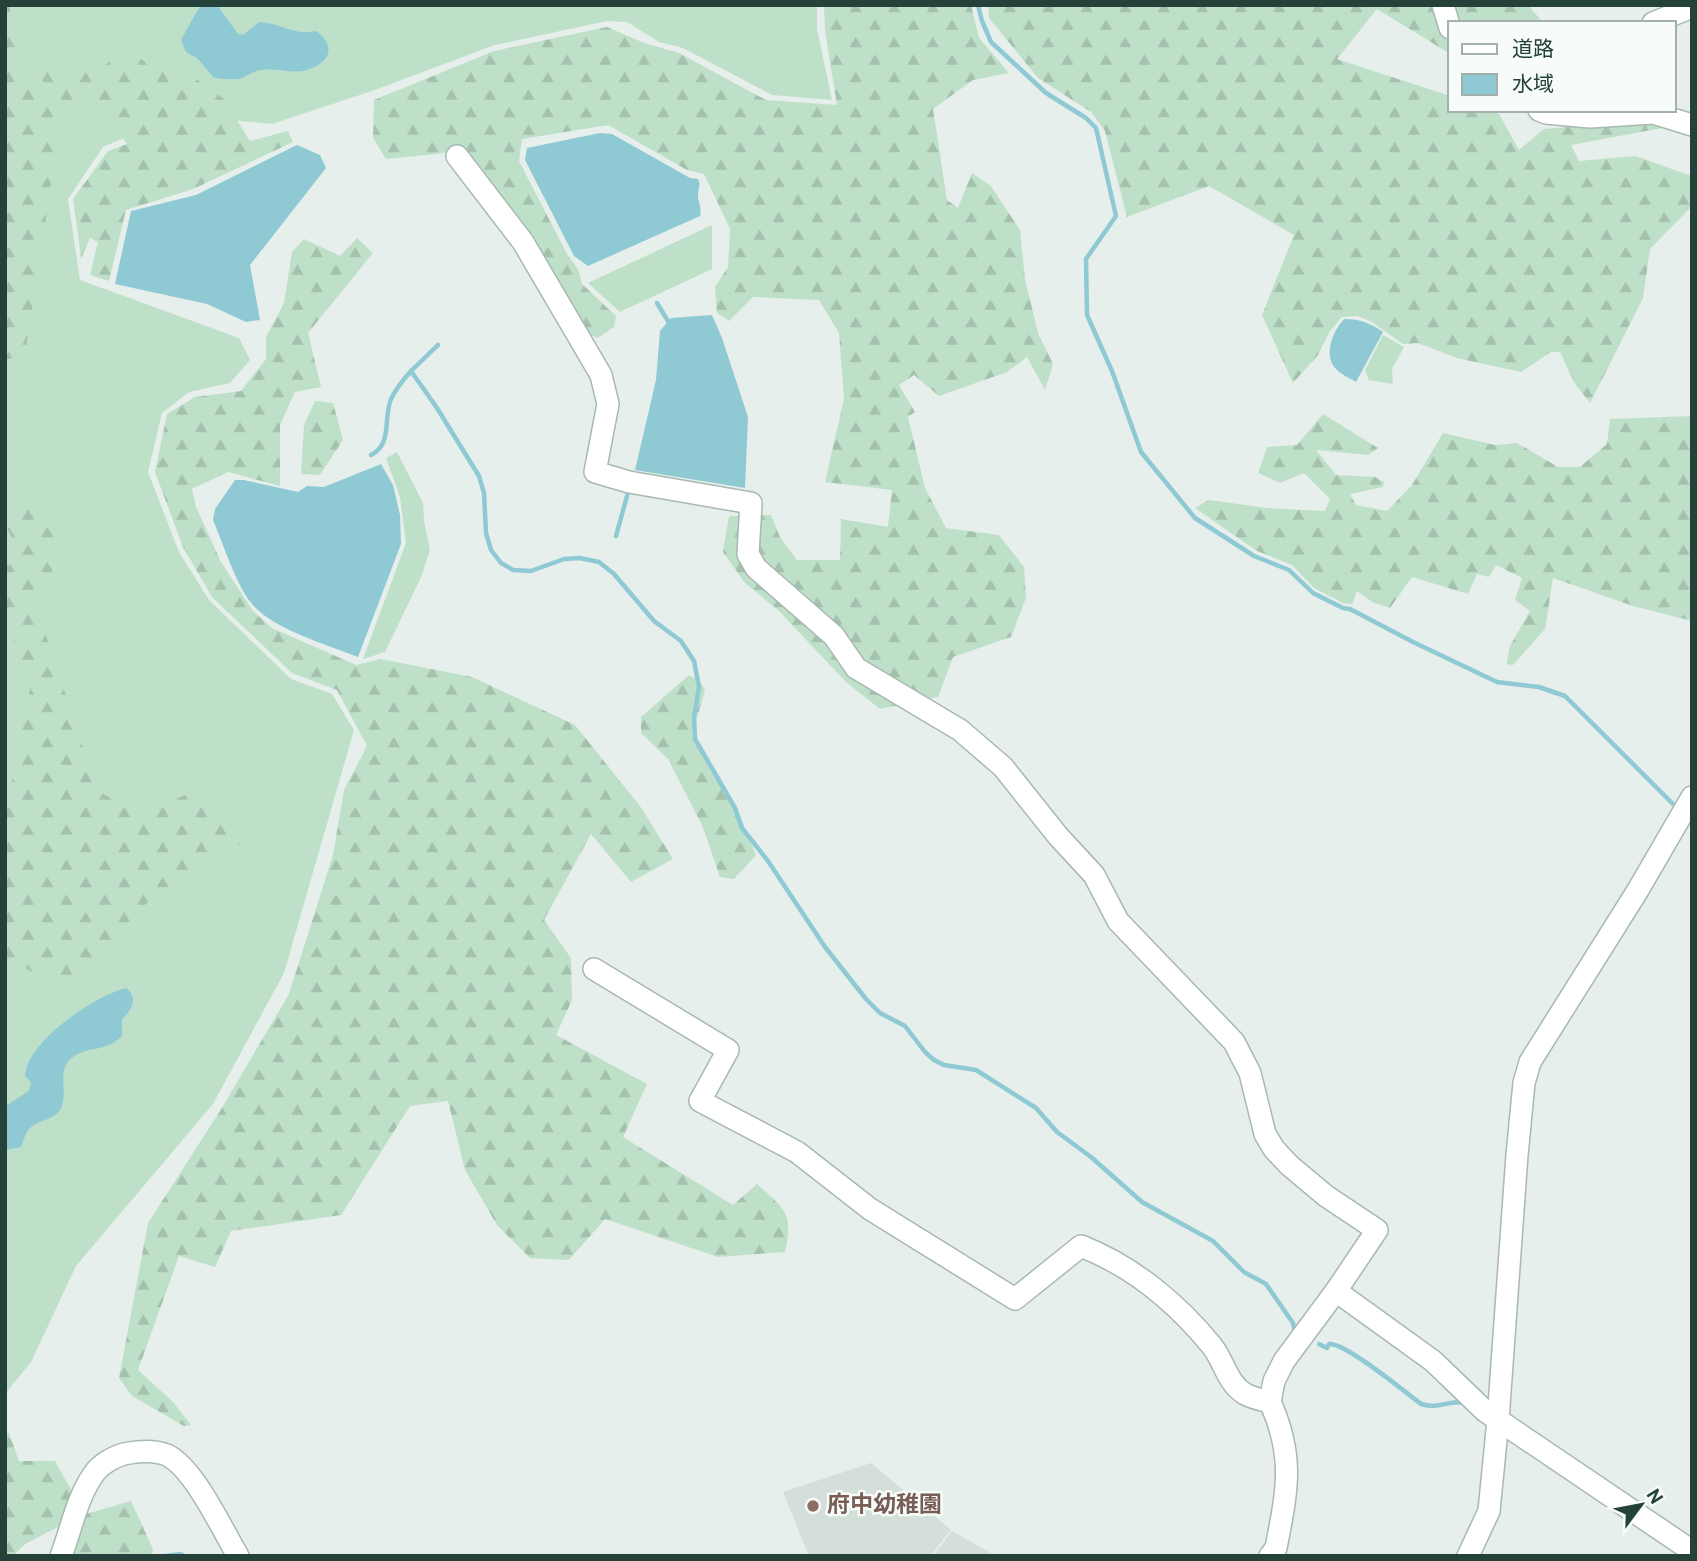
<svg xmlns="http://www.w3.org/2000/svg" width="1697" height="1561" font-family="Overpass,'Noto Sans JP',sans-serif">
	<defs>
		<pattern id="forest-firs" width="22" height="20" patternUnits="userSpaceOnUse" patternTransform="scale(1.75)"><rect width="22" height="20" fill="#bfe0c8"/><path d="M5 1l3.5 6h-7zM16 11l3.5 6h-7z" fill="#a4c1ad"/></pattern>
	</defs>
	<rect width="100%" height="100%" fill="#e6efeb"/>
	<g fill="#d4dfda">
		<polygon points="871,1463 951,1530 930,1556 809,1556 783,1492"/>
		<polygon points="952,1531 996,1556 933,1556"/>
	</g>
	<g fill="#bfe0c8">
		<polygon points="5,5 817,5 817,29 832,100 772,95 683,48 659,42 627,22 607,21 495,45 372,91 272,124 178,115 103,147 68,199 80,280 239,338 250,360 230,383 189,392 162,413 148,472 179,552 209,600 291,679 332,694 354,730 284,973 213,1104 76,1266 31,1362 5,1394"/>
		<polygon points="712,225 712,269 620,312 588,283"/>
		<polygon points="1383,335 1404,347 1392,369 1393,384 1369,380 1365,370"/>
		<polygon points="397,452 423,503 424,521 430,550 422,575 385,652 363,659 406,543 400,497 386,458"/>
	</g>
	<g fill="url(#forest-firs)">
		<polygon points="5,5 9,5 25,77 54,116 63,158 51,184 25,354 5,360"/>
		<polygon points="824,5 971,5 979,38 1009,73 973,80 933,109 947,200 958,208 972,173 991,186 1020,230 1025,279 1038,333 1053,364 1045,390 1027,357 1007,372 939,396 914,375 899,385 915,412 908,417 925,488 946,528 999,535 1024,567 1026,598 1011,637 953,657 938,697 880,709 846,682 778,610 745,583 723,552 729,516 771,515 780,537 797,560 840,560 841,519 888,527 892,490 825,482 844,399 839,333 819,300 753,297 729,321 717,313 715,287 728,267 730,229 704,174 687,170 608,125 522,139 519,161 567,254 578,269 582,284 616,316 614,327 598,338 580,331 460,149 436,154 386,159 373,138 374,100 494,51 607,27 644,43 679,53 766,100 837,105 825,31"/>
		<polygon points="988,5 1528,5 1541,20 1539,23 1450,23 1450,49 1447,52 1377,9 1337,59 1450,96 1450,110 1490,110 1499,114 1519,150 1544,129 1615,123 1673,126 1571,145 1579,161 1635,156 1692,176 1692,206 1650,249 1643,298 1590,403 1575,384 1560,352 1551,352 1521,372 1457,358 1418,343 1403,344 1372,322 1358,316 1342,317 1330,331 1318,355 1293,383 1262,315 1294,235 1209,186 1127,217 1105,131 1091,112 1038,78 989,18"/>
		<path d="M134,54L144,61L158,79L162,65L169,60L223,98L250,141L288,131L293,142L193,189L126,210L109,281L90,275L98,242L90,238L81,258L73,199L108,151L127,144L100,106C66,105 54,110 39,73L92,63L102,68L113,58Z"/>
		<path d="M357,238L373,253L308,333L321,387L295,392L280,425V486L228,472L192,489L196,507L221,562L253,611L272,628L356,665L381,659L472,677L575,725L640,806L673,859L631,882L591,834L544,920L571,958L572,1000L556,1035L647,1084L623,1137L733,1205L757,1184C784,1209 794,1212 785,1252L718,1257L605,1219L569,1260L530,1258L497,1225L465,1170L448,1101L410,1106L341,1215L231,1231L215,1267L179,1256L138,1370L173,1402L191,1425L184,1426L132,1396L119,1378L148,1223L220,1111L289,994L333,855L344,790L367,746L337,690L292,673L212,597L183,547L155,472L167,414L195,397L241,391L266,359V337L284,303L292,252L304,239L340,256Z"/>
		<polygon points="315,401 333,403 343,440 320,475 301,474 304,425"/>
		<polygon points="1323,414 1378,448 1368,455 1316,450 1336,475 1375,477 1384,482 1383,487 1350,494 1356,505 1387,511 1412,485 1443,433 1495,445 1517,443 1558,467 1580,467 1607,444 1610,419 1692,416 1692,621 1633,606 1553,578 1545,629 1513,665 1507,664 1509,648 1530,611 1515,600 1522,578 1496,565 1489,577 1477,574 1468,594 1412,577 1390,608 1372,602 1357,591 1352,604 1343,603 1314,588 1292,565 1257,551 1195,508 1209,500 1267,508 1325,511 1330,499 1304,473 1280,483 1258,473 1267,447 1297,445"/>
		<polygon points="37,502 55,524 64,547 36,605 97,790 137,814 198,790 240,844 147,903 62,990 5,956 5,817 30,689 5,617 5,566 24,562 6,526 15,506"/>
		<path d="M689,675L699,680L705,690L692,735C720,772 739,812 756,855L734,879L720,877L702,825L668,759L641,733V717Z"/>
		<polygon points="9,1433 19,1461 55,1461 75,1497 60,1526 25,1544 13,1556 5,1556 5,1434"/>
		<polygon points="131,1501 153,1549 152,1556 69,1556 86,1514"/>
	</g>
	<g fill="#8ec9d4">
		<path d="M203,5H217L238,34L243,35L259,22C282,23 293,36 316,31C337,46 330,63 307,70C291,75 274,66 257,71C252,72 247,76 242,78C234,81 223,78 214,78L198,59L186,52L181,40L197,11Z"/>
		<path d="M600,133L612,134L690,178L698,179C701,186 698,187 698,195C698,203 702,207 700,216L588,266L574,256L525,160L527,148Z"/>
		<polygon points="297,145 320,155 326,168 250,265 260,320 246,322 207,304 115,284 131,211 196,195"/>
		<polygon points="712,315 722,338 748,417 745,488 635,470 656,380 660,331 671,318"/>
		<path d="M1344,319C1361,319 1370,323 1383,332L1356,382C1350,378 1342,375 1337,370C1322,356 1333,331 1344,319Z"/>
		<path d="M381,464L393,485L400,515L401,544L358,657C326,644 274,630 252,604C236,585 223,543 213,520L215,509L235,480H244L298,492L307,486L324,487Z"/>
		<path d="M126,988C139,997 131,1012 122,1019V1036C106,1052 88,1046 73,1057C55,1070 69,1091 61,1108C56,1120 39,1119 30,1128C25,1132 24,1141 21,1147L5,1150L7,1105L29,1091L31,1082L25,1076C26,1042 96,995 126,988Z"/>
	</g>
	<g fill="none" stroke-linecap="round" stroke-linejoin="round">
		<g stroke="#8ec9d4" stroke-width="4.5">
			<polyline points="978,5 982,21 991,42 1046,93 1086,118 1096,128 1116,216 1086,259 1087,315 1112,371 1141,452 1195,518 1254,556 1289,570 1313,593 1343,608 1350,609 1413,642 1497,682 1539,687 1565,696 1673,804"/>
			<polyline points="657,303 671,326"/>
			<polyline points="438,345 411,371 437,408 479,476 484,493 486,533 491,550 501,563 513,570 531,571 564,559 580,558 599,562 614,574 654,621 681,641 694,661 699,687 694,717 695,739 735,808 742,828 768,861 825,947 866,999 880,1013 905,1026 925,1052 934,1060 944,1065 976,1070 1036,1108 1057,1132 1091,1157 1142,1202 1213,1241 1244,1272 1266,1284 1293,1323 1295,1333"/>
			<path d="M371,455C393,444 383,418 391,399C396,388 403,380 411,371"/>
			<polyline points="616,536 629,489"/>
			<path d="M1319,1344L1327,1348L1329,1344C1345,1342 1405,1392 1421,1404C1441,1410 1448,1399 1465,1403"/>
			<polyline points="165,1556 181,1554 184,1556"/>
		</g>
		<g stroke="#a8b8b2" stroke-width="24">
			<g id="minor">
				<polyline points="1443,5 1450,28"/>
				<polyline points="1653,23 1692,7"/>
				<polyline points="1539,110 1546,113 1590,117 1653,113 1692,125"/>
				<path d="M457,156L523,242L601,375L608,404L595,472L629,482L751,503L748,554L756,568L834,636L856,668L960,730L1003,767L1058,836L1094,875L1118,921L1234,1042L1250,1073L1265,1134L1274,1149L1289,1165L1326,1196L1377,1230L1336,1291L1284,1361L1274,1381L1270,1402C1262,1400 1252,1398 1245,1394C1227,1383 1224,1361 1212,1346C1177,1303 1132,1266 1081,1246L1015,1299L870,1209L797,1152L700,1101L728,1050L594,969"/>
				<polyline points="1336,1291 1433,1361 1485,1411 1692,1551"/>
				<path d="M61,1556C71,1530 77,1498 93,1475C100,1464 116,1455 129,1453C141,1451 155,1450 167,1455C194,1468 222,1529 238,1556"/>
				<path d="M1270,1556L1276,1548C1287,1491 1295,1457 1270,1402"/>
				<polyline points="1468,1556 1489,1511 1498,1420 1517,1155 1524,1083 1530,1062 1638,890 1692,797"/>
			</g>
		</g>
		<use href="#minor" stroke="#fff" stroke-width="21"/>
	</g>
	<circle fill="#8d6e63" stroke="#f7fbf9" stroke-width="2.5" cx="813" cy="1506" r="7"/>
	<g text-anchor="middle" dominant-baseline="central" stroke-width="5" stroke-linejoin="round" paint-order="stroke">
		<g font-size="23" font-weight="bold" fill="#785e54" stroke="#f7fbf9" text-anchor="start">
			<text x="827" y="1506">府中幼稚園</text>
		</g>
	</g>
	<rect width="1697" height="1561" fill="none" stroke="#24423a" stroke-width="14"/>
	<rect x="1448" y="21" width="228" height="91" fill="#f7fbf9" stroke="#a3b1ad" stroke-width="2"/>
	<rect x="1462" y="44" width="35" height="10" fill="#ffffff" stroke="#a3b1ad" stroke-width="2"/>
	<text x="1512" y="56" font-size="21" fill="#24423a">道路</text>
	<rect x="1462" y="74" width="35" height="21" fill="#8ec9d4" stroke="#a3b1ad" stroke-width="2"/>
	<text x="1512" y="91" font-size="21" fill="#24423a">水域</text>
	<g transform="translate(1641 1505) rotate(58)" stroke="#f7fbf9" stroke-width="5" paint-order="stroke">
	<path d="M0-5L12 26L0 18L-12 26Z" fill="#24423a"/>
	<text y="-10" font-size="19" font-weight="bold" text-anchor="middle" fill="#24423a">N</text>
	</g>
</svg>
